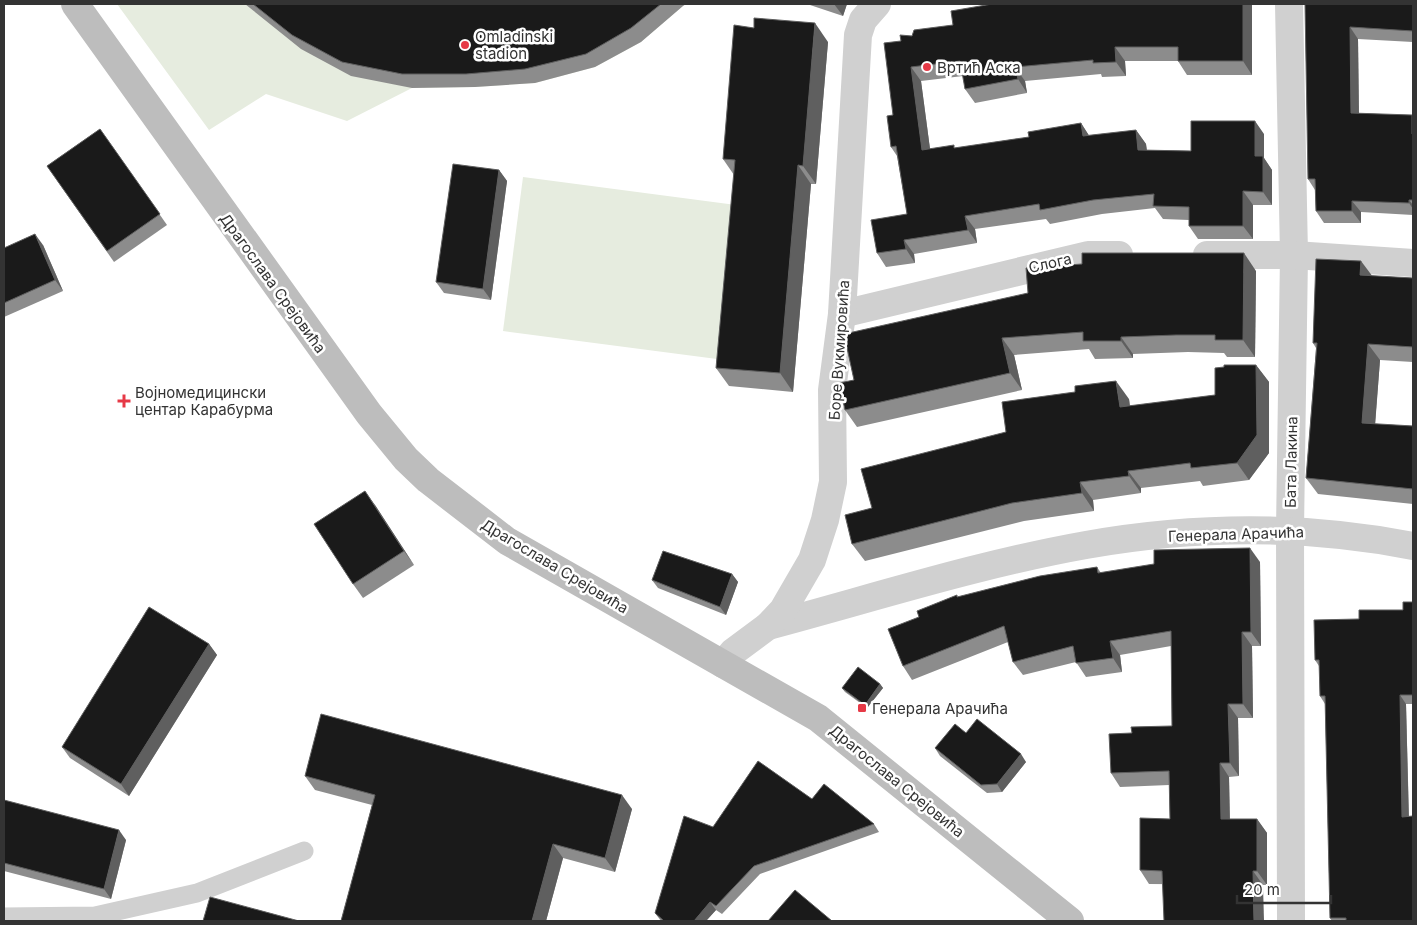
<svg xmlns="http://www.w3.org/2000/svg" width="1417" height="925" font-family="Inter,sans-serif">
	<rect width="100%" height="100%" fill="#fff"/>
	<g fill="#e6ecdf">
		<polygon points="117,4 685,4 641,42 595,67 535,83 475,87 412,88 347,121 266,94 209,130"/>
		<polygon points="523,177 736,205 717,359 503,331"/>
	</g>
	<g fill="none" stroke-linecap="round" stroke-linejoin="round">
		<polyline stroke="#d0d0d0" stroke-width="19" points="4,917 95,916 197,893 304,851"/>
		<g stroke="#d0d0d0" stroke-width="28">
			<polyline points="1289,4 1294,255 1290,530 1291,921"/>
			<polyline points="1207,255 1294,255 1413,263"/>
			<polyline points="842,314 1088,255 1119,255"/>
			<path d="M768,626C873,598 979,564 1086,545C1194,526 1306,525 1413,546"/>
			<polyline points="723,664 733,652 768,626 783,610 812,560 825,520 833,482 832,390 842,314 858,35 863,20 877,4"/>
		</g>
		<polyline stroke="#bdbdbd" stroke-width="28" points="75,4 369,414 406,459 428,480 507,541 818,718 1070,921"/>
	</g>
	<g fill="#8c8c8c">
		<polygon points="245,4 686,4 683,6 641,42 595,67 535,83 475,87 412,88 351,76 301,49"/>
		<polygon points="807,4 847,4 843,16"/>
		<polygon points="1252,4 1252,75 1187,75 1178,61 1125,61 1126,76 1102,77 1101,74 1025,81 1027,93 975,103 965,89 963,76 921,81 930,149 956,148 1029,137 1081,123 1089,136 1136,130 1146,144 1147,150 1191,151 1264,134 1264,158 1272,170 1272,205 1253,205 1253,239 1198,239 1189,226 1189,220 1163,219 1155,208 1102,214 1050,224 1046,219 975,229 977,243 914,254 915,263 886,267 877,253 907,214 897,156 891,147 893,115 901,41 912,36"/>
		<polygon points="1305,4 1413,4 1413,42 1358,39 1359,113 1413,116 1413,215 1361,212 1361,223 1324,223 1316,211 1315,190 1308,179"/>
		<polygon points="828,42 816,184 811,184 793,392 729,386 716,368 734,175 723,159"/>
		<polygon points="100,129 167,225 114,262 47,166"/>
		<polygon points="499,170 507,181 491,300 444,293 436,282"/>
		<polygon points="43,245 63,291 4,317 4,248"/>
		<polygon points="1256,271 1255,357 1227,357 1224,353 1188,352 1133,354 1133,358 1095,359 1089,349 1014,355 1022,390 857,427 845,410 854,380 844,334"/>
		<polygon points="1372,276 1413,278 1413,362 1380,360 1375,424 1413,426 1413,504 1318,494 1306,478 1316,348 1313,343"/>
		<polygon points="1256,365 1269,382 1269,453 1249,480 1203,486 1200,481 1141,488 1141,493 1093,500 1094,511 1024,521 865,561 852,544 872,508 1006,432 1129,399 1130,406 1215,395 1224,367"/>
		<polygon points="375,505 414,565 363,598 353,584"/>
		<polygon points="1260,562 1261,646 1252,646 1253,718 1238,718 1239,776 1229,777 1230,819 1257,819 1267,833 1267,885 1149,884 1140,870 1170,819 1169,785 1120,787 1111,773 1132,733 1172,726 1171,646 1120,655 1122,672 1086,677 1076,662 1023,675 1013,662 1008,642 912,680 903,666 919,617 958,597 1097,567 1101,573"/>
		<polygon points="732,574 738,582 726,615 658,588 652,580"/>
		<polygon points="1413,602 1413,704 1406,704 1409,817 1413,816 1413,921 1332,921 1330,918 1325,704 1320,696 1319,666 1315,660 1359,619 1403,610"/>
		<polygon points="209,644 217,655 129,796 70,758 62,747"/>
		<polygon points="880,684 883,688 867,708 845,692 842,688"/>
		<polygon points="966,733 1026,762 1002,792 987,793 940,756 935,748"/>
		<polygon points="305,776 632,809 615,872 563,858 546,921 341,921 372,805 315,790"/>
		<polygon points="812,799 874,824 879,832 760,874 722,914 716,910 706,921 661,921 655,913 713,827"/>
		<polygon points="4,800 126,840 111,899 4,871"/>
	</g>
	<g fill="#5f5f5f">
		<polygon points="834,4 847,4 843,16"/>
		<polygon points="1243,4 1252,4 1252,75 1243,61"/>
		<polygon points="815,23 828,42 816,184 803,166"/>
		<polygon points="1350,27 1358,39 1359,124 1351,113"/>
		<polygon points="1115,47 1125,61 1126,76 1116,62"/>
		<polygon points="911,67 921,81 932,164 922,150"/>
		<polygon points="1015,67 1025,81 1027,93 1018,79"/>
		<polygon points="1412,115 1413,116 1413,136 1412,134"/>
		<polygon points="1255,121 1264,134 1264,158 1272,170 1272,205 1263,192 1255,156"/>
		<polygon points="1081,123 1090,137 1083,136"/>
		<polygon points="1136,130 1146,144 1148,163 1138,150"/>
		<polygon points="798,165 811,184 793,392 780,373"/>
		<polygon points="499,170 507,181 491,300 483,289"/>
		<polygon points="1243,191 1253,205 1253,239 1243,226"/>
		<polygon points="1409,200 1413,205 1413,209 1409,203"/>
		<polygon points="1352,201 1361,212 1361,223 1352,211"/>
		<polygon points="965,216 975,229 977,243 968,230"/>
		<polygon points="35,234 43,245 63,291 55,280"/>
		<polygon points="904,240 914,254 915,263 906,249"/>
		<polygon points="1244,253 1256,271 1255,357 1243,340"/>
		<polygon points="1361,261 1373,277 1360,275"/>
		<polygon points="1121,337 1133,354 1133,358 1121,341"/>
		<polygon points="1002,338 1014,355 1022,390 1010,373"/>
		<polygon points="1368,344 1380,360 1374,439 1362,423"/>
		<polygon points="1256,365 1269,382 1269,453 1249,480 1237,463"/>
		<polygon points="1116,381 1129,399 1132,425 1120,407"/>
		<polygon points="1128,471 1141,488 1141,493 1129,476"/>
		<polygon points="1080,482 1093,500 1094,511 1082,493"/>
		<polygon points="365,491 375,505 414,565 404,551"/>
		<polygon points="1250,548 1260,562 1261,646 1251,632"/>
		<polygon points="732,574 738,582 726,615 720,607"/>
		<polygon points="1242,632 1252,646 1253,718 1243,704"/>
		<polygon points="1110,641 1120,655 1122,672 1113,658"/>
		<polygon points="209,644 217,655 129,796 121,784"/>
		<polygon points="880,684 883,688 867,708 865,705"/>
		<polygon points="1400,695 1406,704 1409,826 1402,817"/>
		<polygon points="1228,704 1238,718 1239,776 1230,763"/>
		<polygon points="1021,754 1026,762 1002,792 997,784"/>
		<polygon points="1220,763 1229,777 1230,833 1221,819"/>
		<polygon points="622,795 632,809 615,872 605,858"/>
		<polygon points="1257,819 1267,833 1267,885 1257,871"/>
		<polygon points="119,830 126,840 111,899 104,889"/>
		<polygon points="553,844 563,858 546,921 532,921"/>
		<polygon points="1253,871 1263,885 1264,921 1254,921"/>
		<polygon points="710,902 716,910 706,921 694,921"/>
	</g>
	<g fill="#1a1a1a" stroke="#5f5f5f">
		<polygon points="253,4 661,4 631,28 586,54 525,69 466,74 402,74 342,62 292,35"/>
		<polygon points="992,4 1243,4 1243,61 1178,61 1178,47 1115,47 1116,62 1093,63 1093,60 1015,67 1018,79 965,89 960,61 911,67 922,150 954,145 954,148 1029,137 1028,132 1081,123 1083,136 1136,130 1138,150 1191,151 1191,121 1255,121 1255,156 1263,156 1263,192 1243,191 1243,226 1189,226 1189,207 1153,206 1154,194 1093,200 1040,210 1039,204 965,216 968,230 904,240 906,249 877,253 871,220 907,214 896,146 891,147 887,116 893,115 884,43 901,41 900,35 912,36 914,30 953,25 951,11"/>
		<polygon points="1305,4 1413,4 1413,31 1350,27 1351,113 1412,115 1412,134 1413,134 1413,200 1409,200 1409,203 1352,201 1352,211 1316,211 1315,179 1308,179"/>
		<polygon points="754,18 815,23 803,166 798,165 780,373 716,368 735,160 723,159 734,25 754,28"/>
		<polygon points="100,129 160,214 107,251 47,166"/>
		<polygon points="453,164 499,170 483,289 436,282"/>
		<polygon points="35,234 55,280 4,303 4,248"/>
		<polygon points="1082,253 1244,253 1243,340 1215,340 1215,335 1176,335 1121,337 1121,341 1083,341 1083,332 1002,338 1010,373 845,410 839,383 854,380 844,334 1028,293 1026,268 1082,264"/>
		<polygon points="1316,259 1361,261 1360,275 1413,278 1413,347 1368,344 1362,423 1413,426 1413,489 1306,478 1317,343 1313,343"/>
		<polygon points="1224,365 1256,365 1257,435 1237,463 1191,468 1190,463 1128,471 1129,476 1080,482 1082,493 1012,503 852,544 845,515 872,508 861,469 1006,432 1002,402 1075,392 1075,386 1116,381 1120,407 1215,395 1215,368 1224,367"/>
		<polygon points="365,491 404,551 353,584 314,524"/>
		<polygon points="1250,548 1251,632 1242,632 1243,704 1228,704 1230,763 1220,763 1221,819 1257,819 1257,871 1253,871 1254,921 1164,921 1162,871 1140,870 1140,818 1170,819 1169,771 1111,773 1109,734 1132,733 1131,727 1172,726 1171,631 1110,641 1113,658 1076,663 1073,646 1013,662 1004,626 903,666 888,629 919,617 917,611 957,595 957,597 1040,576 1097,567 1098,573 1154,564 1154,550"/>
		<polygon points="663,551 732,574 720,607 652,580"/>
		<polygon points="1403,602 1413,602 1413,695 1400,695 1402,817 1413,816 1413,880 1412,880 1413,881 1413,921 1346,921 1346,918 1330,918 1325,696 1320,696 1319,660 1315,660 1314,620 1359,619 1359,610 1403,610"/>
		<polygon points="149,607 209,644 121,784 62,747"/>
		<polygon points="858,667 880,684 865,705 842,688"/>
		<polygon points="321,714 622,795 605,858 553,844 532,921 341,921 375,795 305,776"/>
		<polygon points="977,719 1021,754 997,784 981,785 935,748 955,724 966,733"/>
		<polygon points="758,761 812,799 824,784 874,824 754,866 716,906 710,902 694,921 664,921 655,913 684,816 713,827"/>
		<polygon points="4,800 119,830 104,889 4,863"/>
		<polygon points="795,890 832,921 768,921"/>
		<polygon points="210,897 299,921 203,921"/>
	</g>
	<g fill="#e63946" stroke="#fff" stroke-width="2">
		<circle cx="465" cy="45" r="5"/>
		<circle cx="927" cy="67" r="5"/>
		<path d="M121.5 393.5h5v5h5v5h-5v5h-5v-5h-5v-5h5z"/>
		<rect x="857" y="703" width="10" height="10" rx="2.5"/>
	</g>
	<g text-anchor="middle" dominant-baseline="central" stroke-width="5" stroke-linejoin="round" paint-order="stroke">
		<g font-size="15" fill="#333" stroke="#fff" text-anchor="start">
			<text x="475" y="36">Omladinski<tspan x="475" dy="17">stadion</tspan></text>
			<text x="937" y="67">Вртић Аска</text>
			<text x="135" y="392">Војномедицински<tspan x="135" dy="17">центар Карабурма</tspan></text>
			<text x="872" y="708">Генерала Арачића</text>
		</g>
		<g font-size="15" fill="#333" stroke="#fff">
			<text transform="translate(1050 263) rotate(-13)">Слога</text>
			<text transform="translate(273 283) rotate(54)">Драгослава Срејовића</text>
			<text transform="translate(839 350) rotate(-86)">Боре Вукмировића</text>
			<text transform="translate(1291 462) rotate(-89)">Бата Лакина</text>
			<text transform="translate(1236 534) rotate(-2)">Генерала Арачића</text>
			<text transform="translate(555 566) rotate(31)">Драгослава Срејовића</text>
			<text transform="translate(897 781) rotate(39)">Драгослава Срејовића</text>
		</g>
	</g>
	<rect width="1417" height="925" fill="none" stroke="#333333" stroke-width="10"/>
	<path d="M1237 895v8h94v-8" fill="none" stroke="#333333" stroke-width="2.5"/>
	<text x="1244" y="895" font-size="15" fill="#333333" stroke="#ffffff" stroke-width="4" paint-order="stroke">20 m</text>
</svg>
